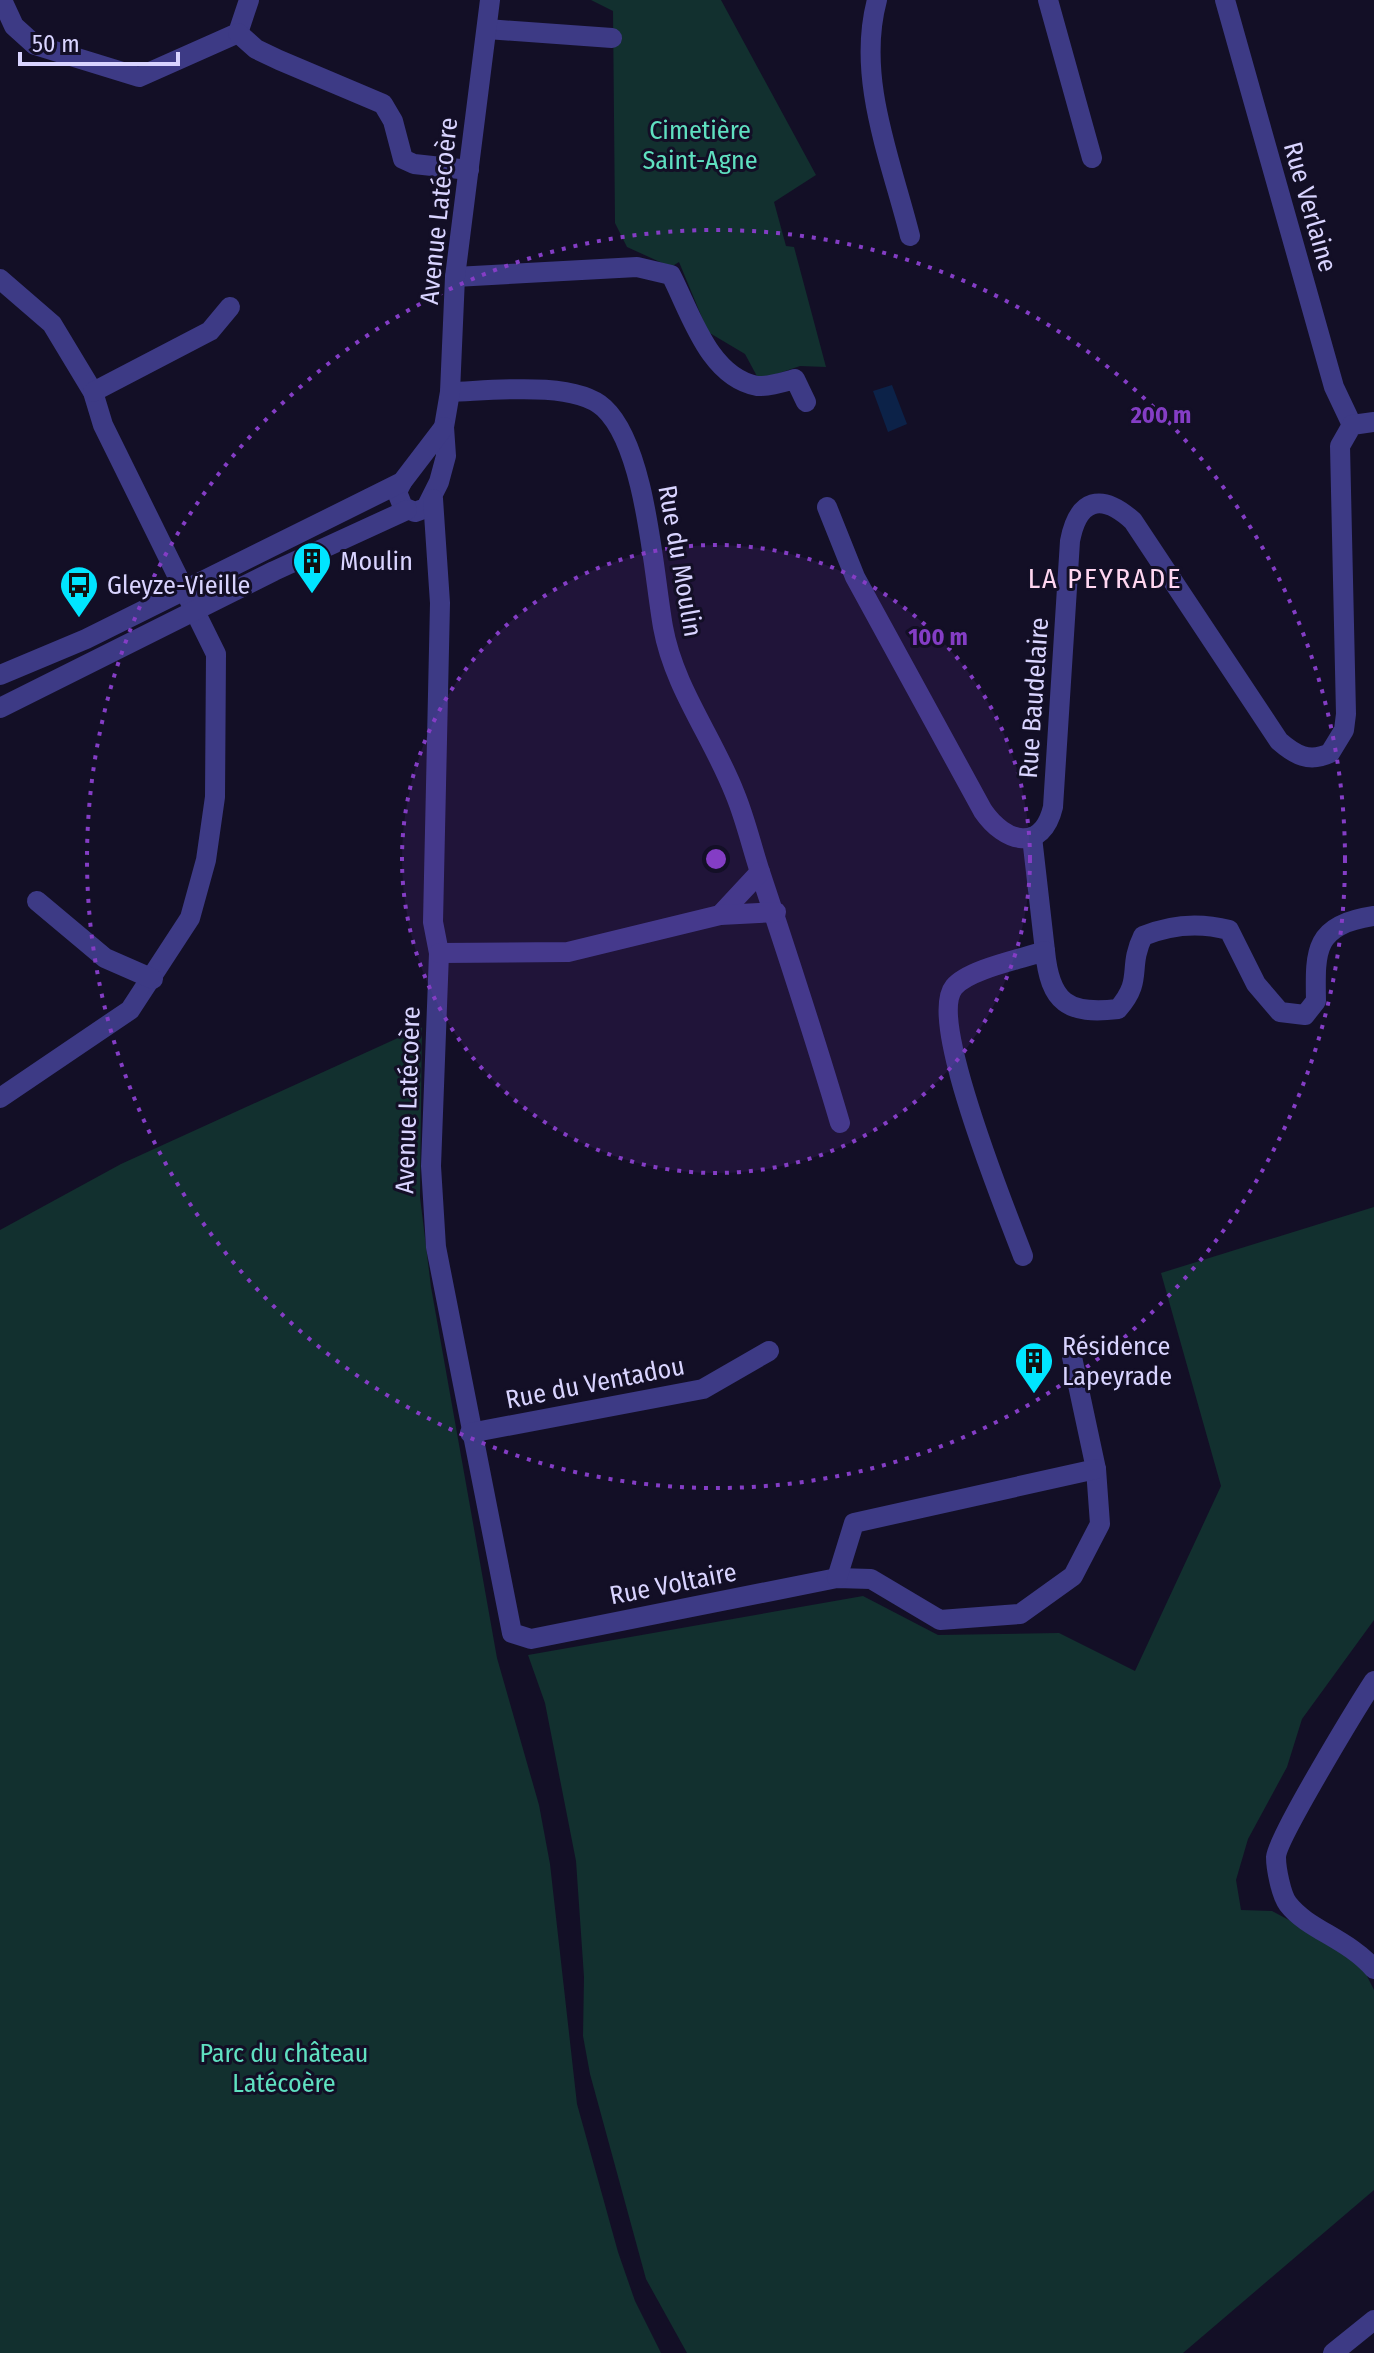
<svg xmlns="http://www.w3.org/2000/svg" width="1374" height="2353" font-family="'Fira Sans Condensed',sans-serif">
	<rect width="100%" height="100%" fill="#130f26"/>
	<g fill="#12302f">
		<polygon points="591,0 721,0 816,175 774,202 786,246 794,247 826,367 800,366 759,380 745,354 708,332 679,262 671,267 627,247 615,223 613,11"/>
		<polygon points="422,1027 420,1197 431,1287 497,1658 539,1805 550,1864 577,2104 618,2252 635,2301 661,2353 0,2353 0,1230 121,1164"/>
		<polygon points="1374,1207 1374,1620 1302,1719 1287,1767 1248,1839 1236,1880 1241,1910 1272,1911 1317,1935 1361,1964 1374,1990 1374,2190 1183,2353 687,2353 646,2279 590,2074 583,2036 584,1977 576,1861 545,1703 528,1655 863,1596 938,1635 1059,1633 1135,1671 1221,1486 1161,1273"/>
	</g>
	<polygon fill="#0c2248" points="892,385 907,424 888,432 873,391"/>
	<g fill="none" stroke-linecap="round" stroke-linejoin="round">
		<g stroke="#3d3a85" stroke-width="20">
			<polyline points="2,0 14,26 35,45 139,77 238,33 249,0"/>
			<path d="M877,0C856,78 891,160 910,236"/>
			<polyline points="1048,0 1092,158"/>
			<polyline points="1225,0 1334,387 1352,425"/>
			<polyline points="487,29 612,38"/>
			<polyline points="238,33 256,49 279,60 383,104 393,121 403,159 414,164 469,170"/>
			<path d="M455,277L637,267L671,275C691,314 709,377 757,386C768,387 784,382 795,379L806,402"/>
			<polyline points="0,279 52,324 93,392 103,425 216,654 215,797 206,860 190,918 130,1010 0,1098"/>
			<polyline points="93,392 210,331 230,307"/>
			<path d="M450,392C489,391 574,380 604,408C646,447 653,570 663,627C674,688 713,737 735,794C745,818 751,844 759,869C787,953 815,1038 840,1123"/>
			<polyline points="402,482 397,492 403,507 415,512 426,508 439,482 446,456 444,427 450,392 455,277 490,0"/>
			<polyline points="433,499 440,603 433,922 439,953 431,1166 436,1247 512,1633 531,1639 837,1578 871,1579 940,1620 1020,1614 1073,1576 1100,1524 1096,1469 1072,1357"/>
			<path d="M827,507L855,577L983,811C1005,843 1042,853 1053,807L1070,541C1078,499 1101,492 1133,521L1279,741C1295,755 1309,763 1330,753L1344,730L1346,714L1340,446L1352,425L1374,422"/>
			<polyline points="0,675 86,639 402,482 444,427"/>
			<polyline points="0,708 274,571 407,510"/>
			<polyline points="1032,837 1045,951"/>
			<polyline points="37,901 105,958 153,979"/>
			<polyline points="720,915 760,872"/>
			<polyline points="439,953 568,952 720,915 776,912"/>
			<path d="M1023,1256C1007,1213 927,1020 954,987C969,969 1022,959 1045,951C1050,1003 1068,1015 1118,1009C1144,979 1127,969 1143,936C1172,924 1199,922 1229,930L1256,984L1280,1012L1305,1015L1316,1001C1315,950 1314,925 1374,916"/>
			<polyline points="470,1433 703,1389 769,1351"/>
			<polyline points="837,1578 854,1523 1096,1469"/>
			<path d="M1374,1681C1359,1704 1277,1838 1276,1857C1276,1868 1281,1895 1288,1904C1308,1930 1347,1938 1374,1969"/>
			<polyline points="1333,2353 1374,2320"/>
		</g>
	</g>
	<circle cx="716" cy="859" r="314" fill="#843dc5" fill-opacity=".12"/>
	<g fill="none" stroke="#843dc5" stroke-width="4" stroke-dasharray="4 8">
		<circle cx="716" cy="859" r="314"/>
		<circle cx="716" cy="859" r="629"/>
	</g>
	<defs>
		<g id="building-pin" transform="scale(2)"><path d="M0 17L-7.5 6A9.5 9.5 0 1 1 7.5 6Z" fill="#00e5ff" stroke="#130f26"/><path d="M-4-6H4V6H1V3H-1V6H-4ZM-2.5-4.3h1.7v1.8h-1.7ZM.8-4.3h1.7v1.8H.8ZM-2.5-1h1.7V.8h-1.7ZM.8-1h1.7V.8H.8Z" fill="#111"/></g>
		<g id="bus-pin" transform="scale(2)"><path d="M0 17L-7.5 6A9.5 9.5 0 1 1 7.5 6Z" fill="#00e5ff" stroke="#130f26"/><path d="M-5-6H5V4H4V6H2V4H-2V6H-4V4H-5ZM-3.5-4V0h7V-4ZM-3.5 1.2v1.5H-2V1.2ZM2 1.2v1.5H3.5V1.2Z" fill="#111"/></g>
	</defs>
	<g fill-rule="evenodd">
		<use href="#building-pin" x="312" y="561"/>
		<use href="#bus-pin" x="79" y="585"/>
		<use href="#building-pin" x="1034" y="1361"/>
	</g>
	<g text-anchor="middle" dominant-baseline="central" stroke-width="6" stroke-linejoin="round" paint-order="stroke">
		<g font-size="26" fill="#5fe0c0" stroke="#130f26">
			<text x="700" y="130">Cimetière<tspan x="700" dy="30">Saint-Agne</tspan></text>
			<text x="284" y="2053">Parc du château<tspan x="284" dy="30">Latécoère</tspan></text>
		</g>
		<g font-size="26" fill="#d9d4ff" stroke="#130f26">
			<text transform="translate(1310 207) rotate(74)">Rue Verlaine</text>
			<text transform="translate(439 211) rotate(-84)">Avenue Latécoère</text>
			<text transform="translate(680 561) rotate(80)">Rue du Moulin</text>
			<text transform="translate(1034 698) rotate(-86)">Rue Baudelaire</text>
			<text transform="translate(408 1100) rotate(-88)">Avenue Latécoère</text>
			<text transform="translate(595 1383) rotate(-11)">Rue du Ventadou</text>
			<text transform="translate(673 1584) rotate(-11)">Rue Voltaire</text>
		</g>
		<g font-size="26" fill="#d9d4ff" stroke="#130f26" text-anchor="start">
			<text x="340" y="561">Moulin</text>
			<text x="107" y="585">Gleyze-Vieille</text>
			<text x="1062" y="1346">Résidence<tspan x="1062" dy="30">Lapeyrade</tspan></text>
		</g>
		<g font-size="28" letter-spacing="2" fill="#ffd6f0" stroke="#130f26">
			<text x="1105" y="578">LA PEYRADE</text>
		</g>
	</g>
	<circle cx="716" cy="859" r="12" fill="#843dc5" stroke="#130f26" stroke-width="4"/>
	<g font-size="24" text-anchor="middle" font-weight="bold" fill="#843dc5" stroke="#130f26" stroke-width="6" stroke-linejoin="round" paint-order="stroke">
		<text x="1161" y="423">200 m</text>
		<text x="938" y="645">100 m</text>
	</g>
	<path d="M20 52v12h158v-12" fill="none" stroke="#d9d4ff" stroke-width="4"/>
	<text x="32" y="52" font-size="24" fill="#d9d4ff" stroke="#130f26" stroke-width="6" paint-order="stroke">50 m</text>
</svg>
